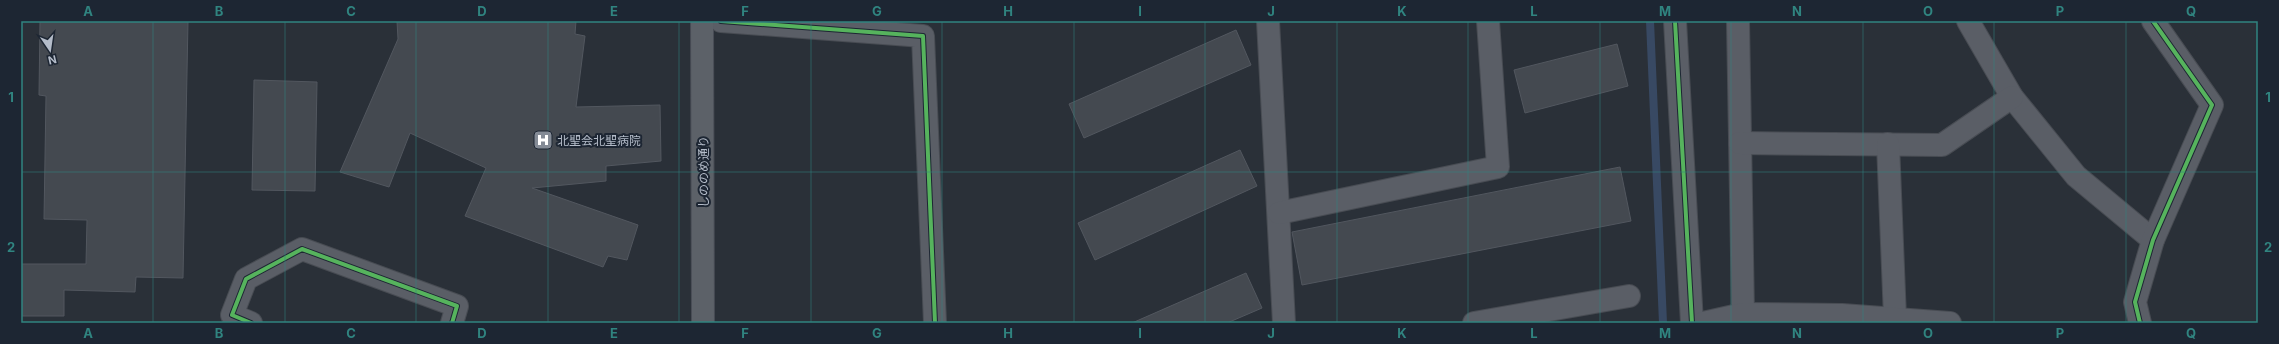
<svg xmlns="http://www.w3.org/2000/svg" width="2279" height="344" font-family="Inter,'Noto Sans JP',sans-serif">
	<rect width="100%" height="100%" fill="#2a3038"/>
	<g fill="none" stroke-linecap="round" stroke-linejoin="round">
		<polyline stroke="#384963" stroke-width="8" points="1650,21 1663,323"/>
	</g>
	<g fill="#444950" stroke="#52575f">
		<polygon points="40,21 188,21 183,278 136,277 135,292 64,290 64,316 21,316 21,264 86,264 87,220 44,219 46,96 39,95"/>
		<polygon points="397,21 576,21 575,34 585,36 576,107 660,105 661,161 606,166 606,181 532,188 638,225 627,260 608,256 603,267 465,216 486,168 410,133 389,187 340,172 398,39"/>
		<polygon points="1236,30 1251,65 1084,138 1069,104"/>
		<polygon points="1617,44 1628,86 1525,113 1514,70"/>
		<polygon points="254,80 317,82 315,191 252,190"/>
		<polygon points="1240,150 1257,186 1095,260 1078,223"/>
		<polygon points="1620,167 1631,221 1302,285 1292,232"/>
		<polygon points="1246,273 1262,308 1227,323 1132,323"/>
	</g>
	<g fill="none" stroke-linecap="round" stroke-linejoin="round">
		<g stroke="#484c53" stroke-width="24">
			<g id="minor">
				<polyline points="721,21 923,36 935,323"/>
				<polyline points="1268,21 1284,323"/>
				<polyline points="1675,21 1692,323"/>
				<polyline points="1738,21 1743,314"/>
				<polyline points="1968,21 2012,97 2076,176 2153,240"/>
				<polyline points="1740,143 1942,145 2012,97"/>
				<polyline points="1888,144 1895,318"/>
				<polyline points="1279,213 1498,167 1488,21"/>
				<polyline points="251,323 232,315 246,279 302,249 457,306 452,323"/>
				<polyline points="1474,323 1629,296"/>
				<polyline points="1703,323 1743,314 1842,315 1950,323"/>
				<polyline points="2140,323 2135,302 2153,240 2212,105 2153,21"/>
			</g>
		</g>
		<g stroke="#484c55" stroke-width="24">
			<polyline id="major" points="702,21 703,323"/>
		</g>
		<use href="#minor" stroke="#5a5e66" stroke-width="22"/>
		<use href="#major" stroke="#5c6168" stroke-width="22"/>
		<g stroke="#1d2633" stroke-width="6">
			<g id="cycleway">
				<polyline points="721,21 923,36 935,323"/>
				<polyline points="1675,21 1692,323"/>
				<polyline points="251,323 232,315 246,279 302,249 457,306 452,323"/>
				<polyline points="2140,323 2135,302 2153,240 2212,105 2153,21"/>
			</g>
		</g>
		<use href="#cycleway" stroke="#56b35d" stroke-width="4"/>
	</g>
	<path fill="none" stroke="#308480" stroke-width="1" stroke-opacity="0.55" d="M153,21V323M285,21V323M416,21V323M548,21V323M679,21V323M811,21V323M942,21V323M1074,21V323M1205,21V323M1337,21V323M1468,21V323M1600,21V323M1731,21V323M1863,21V323M1994,21V323M2126,21V323M21,172H2258"/>
	<defs>
		<g id="hospital-square" transform="scale(1)"><rect x="-9" y="-9" width="18" height="18" rx="4" fill="#848b96" stroke="#1d2633"/><path d="M-5-5h3v3.5h4V-5h3V5h-3V1.5h-4V5h-3Z" fill="#fff"/></g>
	</defs>
	<g fill-rule="evenodd">
		<use href="#hospital-square" x="543" y="140"/>
	</g>
	<g text-anchor="middle" dominant-baseline="central" stroke-width="4" stroke-linejoin="round" paint-order="stroke">
		<g font-size="12" fill="#b4bcc9" stroke="#1d2633" text-anchor="start">
			<text x="557" y="140">北聖会北聖病院</text>
		</g>
		<g font-size="12" fill="#b4bcc9" stroke="#1d2633">
			<text transform="translate(703 172) rotate(-90)">しののめ通り</text>
		</g>
	</g>
	<rect width="2279" height="344" fill="none" stroke="#1d2633" stroke-width="44"/>
	<g transform="translate(50 50) rotate(167)" stroke="#1d2633" stroke-width="3" paint-order="stroke">
	<path d="M0-3L7 15L0 10L-7 15Z" fill="#b4bcc9"/>
	<text y="-6" font-size="11" font-weight="bold" text-anchor="middle" fill="#b4bcc9">N</text>
	</g>
	<rect x="22" y="22" width="2235" height="300" fill="none" stroke="#308480" stroke-width="1.5"/>
	<g font-size="13" text-anchor="middle" font-weight="bold" fill="#308480">
		<text x="88" y="16">A</text>
		<text x="219" y="16">B</text>
		<text x="351" y="16">C</text>
		<text x="482" y="16">D</text>
		<text x="614" y="16">E</text>
		<text x="745" y="16">F</text>
		<text x="877" y="16">G</text>
		<text x="1008" y="16">H</text>
		<text x="1140" y="16">I</text>
		<text x="1271" y="16">J</text>
		<text x="1402" y="16">K</text>
		<text x="1534" y="16">L</text>
		<text x="1665" y="16">M</text>
		<text x="1797" y="16">N</text>
		<text x="1928" y="16">O</text>
		<text x="2060" y="16">P</text>
		<text x="2191" y="16">Q</text>
		<text x="11" y="102">1</text>
		<text x="2268" y="102">1</text>
		<text x="11" y="252">2</text>
		<text x="2268" y="252">2</text>
		<text x="88" y="338">A</text>
		<text x="219" y="338">B</text>
		<text x="351" y="338">C</text>
		<text x="482" y="338">D</text>
		<text x="614" y="338">E</text>
		<text x="745" y="338">F</text>
		<text x="877" y="338">G</text>
		<text x="1008" y="338">H</text>
		<text x="1140" y="338">I</text>
		<text x="1271" y="338">J</text>
		<text x="1402" y="338">K</text>
		<text x="1534" y="338">L</text>
		<text x="1665" y="338">M</text>
		<text x="1797" y="338">N</text>
		<text x="1928" y="338">O</text>
		<text x="2060" y="338">P</text>
		<text x="2191" y="338">Q</text>
	</g>
</svg>
